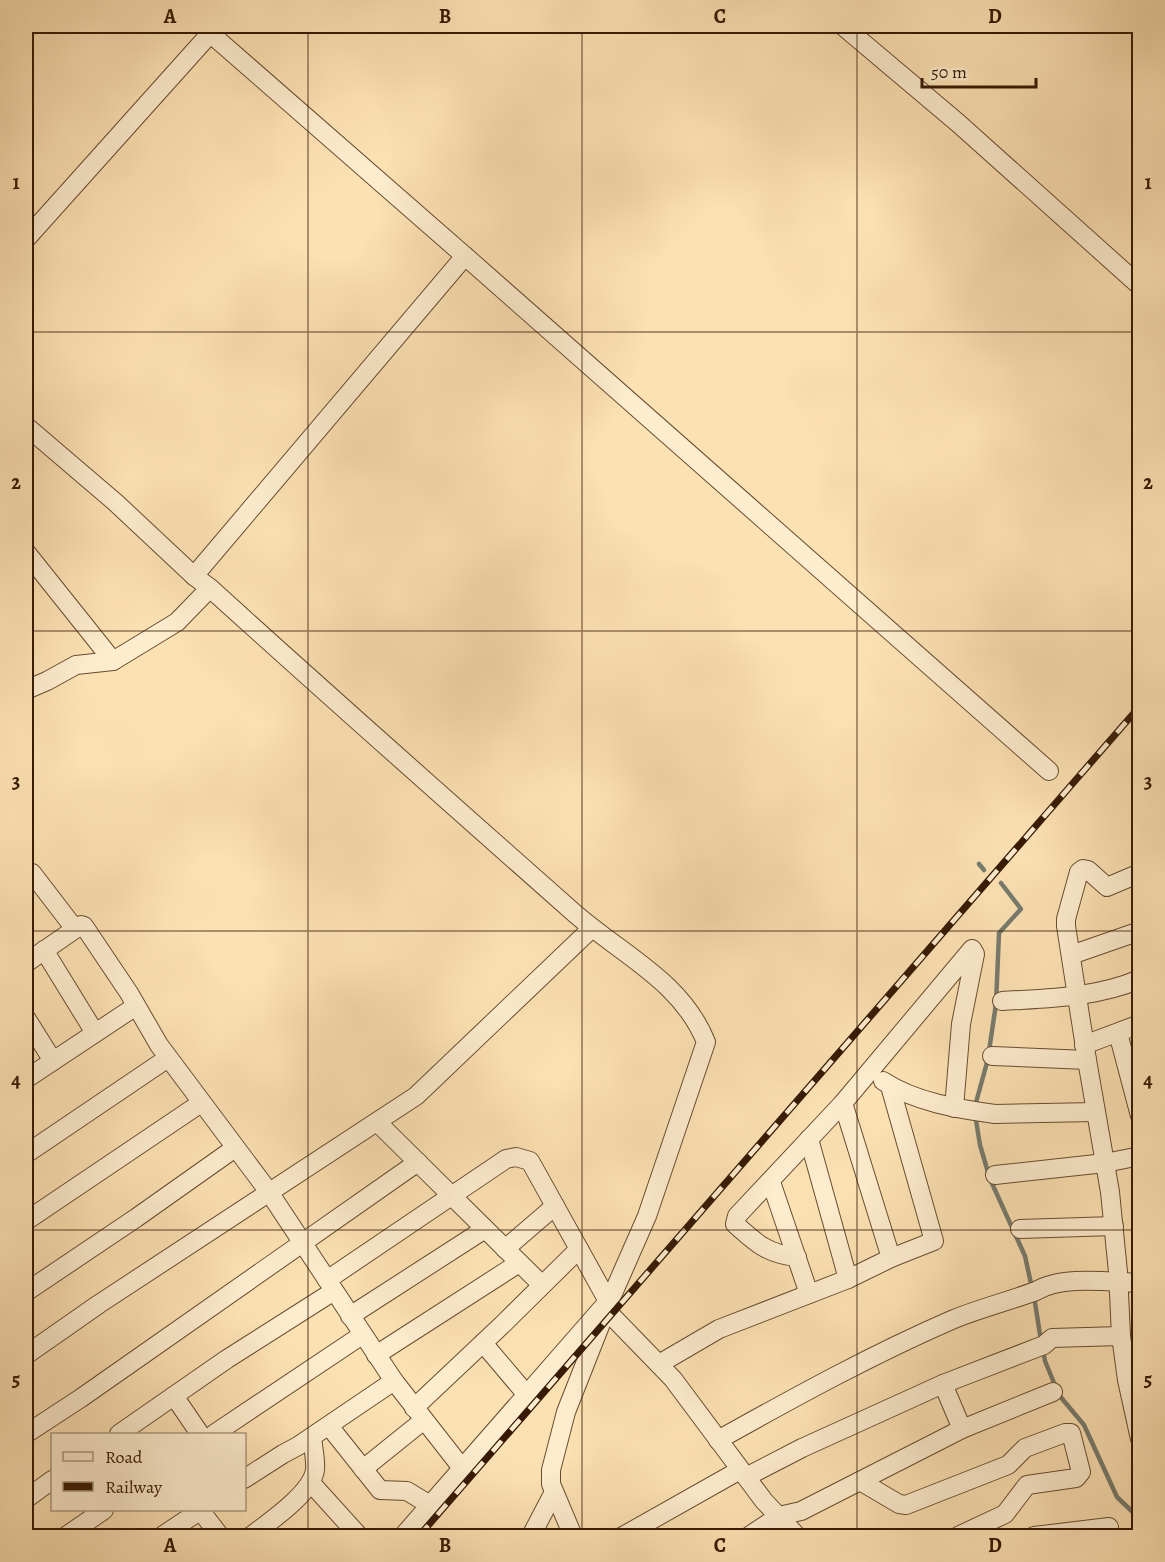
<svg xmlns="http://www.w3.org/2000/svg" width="1165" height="1562" font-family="Alegreya,serif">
	<rect width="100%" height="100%" fill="#fce1b3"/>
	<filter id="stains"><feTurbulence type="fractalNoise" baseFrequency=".00333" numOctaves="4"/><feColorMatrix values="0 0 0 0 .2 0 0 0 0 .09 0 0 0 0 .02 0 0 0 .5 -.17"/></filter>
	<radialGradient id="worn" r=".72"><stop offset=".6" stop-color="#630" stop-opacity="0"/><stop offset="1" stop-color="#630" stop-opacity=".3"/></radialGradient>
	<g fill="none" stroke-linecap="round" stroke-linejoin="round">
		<g stroke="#777b6e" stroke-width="4.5">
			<polyline points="979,864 984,870"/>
			<polyline points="989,1051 996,1004 999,933 1021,909 1001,883"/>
			<polyline points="975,1106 988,1059"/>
			<polyline points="975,1114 980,1145 990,1179 1025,1256 1032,1288"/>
			<polyline points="1034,1296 1041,1341"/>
			<polyline points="1043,1349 1045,1361 1059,1395 1084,1425 1117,1497 1140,1519"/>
		</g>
		<g stroke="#684c2f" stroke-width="20">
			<g id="street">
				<polyline points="843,26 958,123 1140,286"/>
				<polyline points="211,34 465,256 1049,771"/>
				<polyline points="26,239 217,26"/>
				<path d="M26,426L115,502L194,576L210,588C330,697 451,804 572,911C620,954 681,980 706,1042L647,1216L611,1298L403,1536"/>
				<polyline points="26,552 113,661"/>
				<polyline points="194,576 465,256"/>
				<polyline points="26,690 47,681 76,665 113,661 177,622 210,588"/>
				<polyline points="26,873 32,873 75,929"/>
				<polyline points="1140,873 1107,887 1088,870 1083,869 1079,872 1066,919 1066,926 1087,1060 1110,1192 1118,1272 1121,1336 1127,1380 1140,1439"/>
				<polyline points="44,950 95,1033"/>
				<polyline points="1071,955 1140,931"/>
				<polyline points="26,963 81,925 84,926 129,993 159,1045 269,1192 394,1381 462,1468"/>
				<path d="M1002,1001C1049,998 1095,998 1140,979"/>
				<polyline points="26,1018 53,1061"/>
				<polyline points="1118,1033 1140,1116"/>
				<polyline points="1084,1045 1140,1024"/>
				<polyline points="992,1056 1087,1060"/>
				<polyline points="26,1079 136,1006"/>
				<path d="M883,1081C915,1102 958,1109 995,1114L1096,1112"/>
				<polyline points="843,1103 891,1258"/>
				<polyline points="377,1122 542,1285"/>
				<polyline points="809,1139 848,1279"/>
				<polyline points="26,1154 168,1058"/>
				<polyline points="995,1175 1105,1163 1140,1156"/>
				<polyline points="771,1182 809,1294"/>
				<polyline points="26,1221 201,1103"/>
				<polyline points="1020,1229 1114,1226"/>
				<polyline points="505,1249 555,1206"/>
				<path d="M797,1257C767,1254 756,1243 735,1224L737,1216L843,1103L972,949L975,954L961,1024L954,1108"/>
				<polyline points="327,1280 506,1159 516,1157 530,1161 609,1303 566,1412 551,1470 551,1484 573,1536"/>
				<polyline points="26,1292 136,1218 235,1148"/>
				<polyline points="607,1311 673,1379 764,1501 797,1536"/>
				<polyline points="350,1316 485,1229"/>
				<polyline points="483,1343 527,1395"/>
				<polyline points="26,1355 99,1304 416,1096 591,929"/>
				<polyline points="376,1355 519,1263"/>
				<polyline points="659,1364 719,1329 848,1279 891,1258 934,1241 890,1086"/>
				<polyline points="943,1384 962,1429"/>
				<polyline points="174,1396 200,1434"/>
				<polyline points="414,1408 502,1325 579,1249"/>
				<polyline points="329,1426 380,1490 407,1491 430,1505"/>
				<polyline points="26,1434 81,1398 418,1162"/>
				<polyline points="119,1434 227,1359 334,1291"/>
				<polyline points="214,1434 362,1335"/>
				<path d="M718,1440C795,1397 873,1354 954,1319C981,1308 1009,1301 1036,1291C1062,1275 1109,1282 1140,1283"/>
				<polyline points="363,1469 424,1420"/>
				<polyline points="746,1477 802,1448 943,1384 1044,1345 1052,1338 1121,1336"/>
				<polyline points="244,1479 283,1454 298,1446 394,1381"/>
				<polyline points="860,1481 899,1504 906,1505 1008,1465 1025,1448 1065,1433 1071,1433 1081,1472 1076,1478 1027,1485 1005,1514 958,1536"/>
				<polyline points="311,1483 359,1536"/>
				<polyline points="26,1499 52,1480"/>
				<polyline points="200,1510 220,1536"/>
				<polyline points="66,1536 104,1510"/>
				<polyline points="162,1536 201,1510"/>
				<path d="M251,1536C269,1522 312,1493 315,1470C316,1460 313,1448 312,1437"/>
				<polyline points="531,1536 554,1492"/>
				<polyline points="623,1536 740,1470"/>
				<polyline points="749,1536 779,1516 801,1511 962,1429 1053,1392"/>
				<polyline points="1034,1536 1109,1527"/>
			</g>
		</g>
		<use href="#street" stroke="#fdecce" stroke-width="18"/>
		<g stroke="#361a03" stroke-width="7">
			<polyline id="rail" points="419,1536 1140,706"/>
		</g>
		<use href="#rail" stroke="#fdecce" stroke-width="4.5" stroke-dasharray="14" stroke-linecap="butt"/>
	</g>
	<path fill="none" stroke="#361a03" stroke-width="1.5" stroke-opacity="0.55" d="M308,26V1536M582,26V1536M857,26V1536M26,332H1140M26,631H1140M26,931H1140M26,1230H1140"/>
	<rect width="1165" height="1562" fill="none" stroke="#fce1b3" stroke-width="66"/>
	<rect x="51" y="1433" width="195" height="78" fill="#fdecce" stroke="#ad987d" stroke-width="1.5"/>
	<rect x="63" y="1452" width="30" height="9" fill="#fdecce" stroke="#ad987d" stroke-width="1.5"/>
	<text x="105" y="1463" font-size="18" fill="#361a03">Road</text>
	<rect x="63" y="1482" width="30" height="9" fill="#361a03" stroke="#ad987d" stroke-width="1.5"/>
	<text x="105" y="1493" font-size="18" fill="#361a03">Railway</text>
	<path d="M922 78v9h114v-9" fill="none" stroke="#361a03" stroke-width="3"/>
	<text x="931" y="78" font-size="18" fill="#361a03" stroke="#fdecce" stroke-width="4.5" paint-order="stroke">50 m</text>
	<rect x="33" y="33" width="1099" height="1496" fill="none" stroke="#361a03" stroke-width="2"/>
	<g font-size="20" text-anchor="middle" font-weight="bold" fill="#361a03">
		<text x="170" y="23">A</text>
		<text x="445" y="23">B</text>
		<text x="720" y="23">C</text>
		<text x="995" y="23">D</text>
		<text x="16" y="189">1</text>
		<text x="1148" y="189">1</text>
		<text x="16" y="489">2</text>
		<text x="1148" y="489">2</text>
		<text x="16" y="788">3</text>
		<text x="1148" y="788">3</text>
		<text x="16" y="1087">4</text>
		<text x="1148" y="1087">4</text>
		<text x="16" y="1386">5</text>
		<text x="1148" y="1386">5</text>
		<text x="170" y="1552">A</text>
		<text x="445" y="1552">B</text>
		<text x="720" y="1552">C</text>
		<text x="995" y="1552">D</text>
	</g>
	<rect width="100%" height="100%" filter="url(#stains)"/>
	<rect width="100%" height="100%" fill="url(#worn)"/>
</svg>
